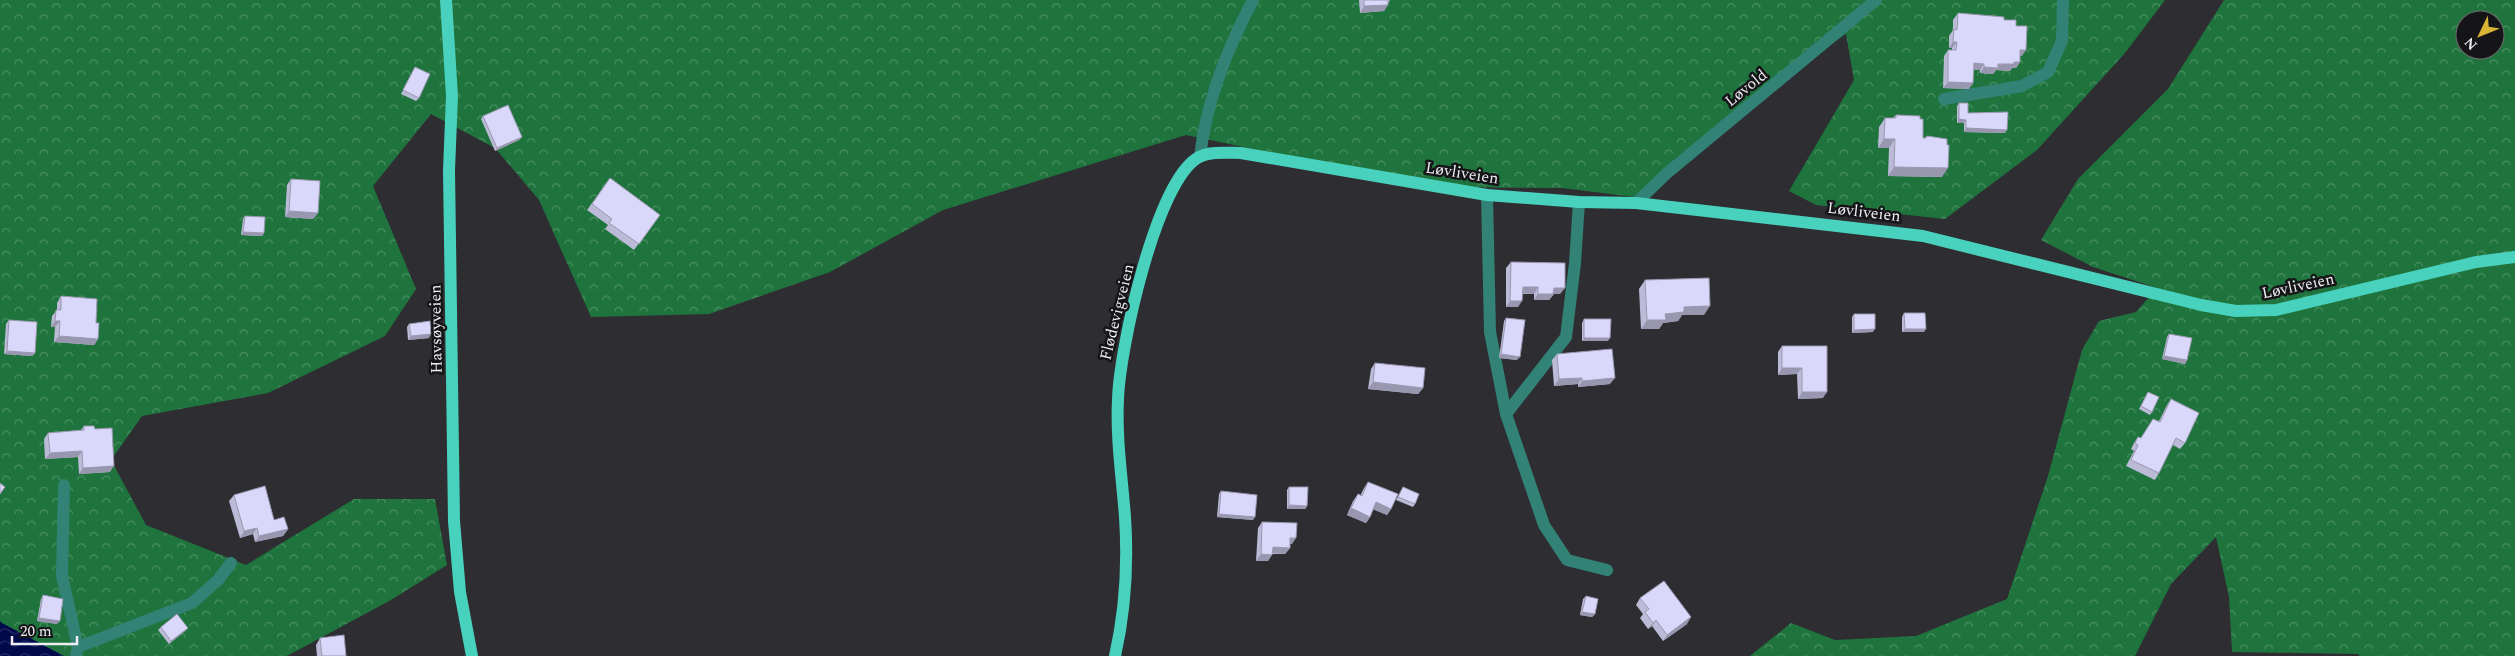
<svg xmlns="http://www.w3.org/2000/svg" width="2515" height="656" font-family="Spectral,serif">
	<defs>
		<pattern id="forest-crowns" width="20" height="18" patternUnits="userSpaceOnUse" patternTransform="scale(1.25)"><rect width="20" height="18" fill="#1f743d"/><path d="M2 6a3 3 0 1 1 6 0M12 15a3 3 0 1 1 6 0" fill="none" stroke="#4b8f63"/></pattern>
		<pattern id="water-waves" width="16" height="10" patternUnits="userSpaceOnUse" patternTransform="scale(1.25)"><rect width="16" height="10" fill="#00094a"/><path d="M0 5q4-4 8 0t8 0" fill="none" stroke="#262d65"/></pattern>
	</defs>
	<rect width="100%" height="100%" fill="#2d2d32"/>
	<g fill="url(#forest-crowns)" fill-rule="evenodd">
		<polygon points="0,0 2165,0 2125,53 2037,150 1945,219 1816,205 1789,191 1854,80 1846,34 1745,102 1643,198 1562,188 1436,187 1186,135 943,210 830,272 709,314 591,317 539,200 495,148 431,114 373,186 416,289 385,336 268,393 142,416 111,460 146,525 246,565 354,499 435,499 447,565 391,600 287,656 0,656"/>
		<path d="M2224,0H2515V656H2360L2358,654L2232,652L2229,597L2216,537L2171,584L2135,656H1750L1791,623L1835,640L1916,636L2007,599L2048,476L2082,350L2099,321L2136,312L2157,288L2093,267L2041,240L2078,179L2168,89ZM2465,20H2495V50H2465Z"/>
	</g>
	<polygon fill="url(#water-waves)" points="0,621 2,623 64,656 0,656"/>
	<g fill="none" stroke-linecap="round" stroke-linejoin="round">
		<g stroke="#328276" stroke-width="12">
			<polyline points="1944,99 2022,86 2048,72 2062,41 2063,0"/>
			<path d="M1200,157C1206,102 1227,49 1253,0"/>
			<polyline points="1487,195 1490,332 1506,414 1544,525 1567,560 1607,570"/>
			<polyline points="1636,203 1666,174 1876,0"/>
			<polyline points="1506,414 1566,337 1575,263 1579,202"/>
			<polyline points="64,485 62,576 78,647 76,656"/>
			<polyline points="78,647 192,603 218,580 231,563"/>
		</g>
		<g stroke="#48d1bd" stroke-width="12">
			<polyline points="446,0 452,96 449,170 454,521 460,592 472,656"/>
			<path d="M1115,656C1125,612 1128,562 1125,517C1122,477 1116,439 1118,400C1119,351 1156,180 1199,157C1211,151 1228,153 1241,153L1487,195L1579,202L1636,203L1923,236L2201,305L2236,311L2276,310L2476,262L2515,257"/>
		</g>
	</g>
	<g fill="#bbbad7">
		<polygon points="1359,0 1390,0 1384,11 1360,13"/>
		<polygon points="1958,13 2004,20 2016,26 2022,56 2020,56 2020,62 2016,68 2012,68 2010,71 1996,70 1993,74 1980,73 1980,70 1974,70 1969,89 1943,88 1944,56 1948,50 1952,50 1952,48 1949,48 1949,36 1953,30 1953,20"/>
		<polygon points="415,67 419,98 416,101 401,94"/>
		<polygon points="1959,103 1968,113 2005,133 1964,132 1964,123 1957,123 1957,106"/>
		<polygon points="1896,115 1920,119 1923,138 1925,138 1927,136 1942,177 1888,176 1889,148 1878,148 1879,127 1885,118 1893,118"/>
		<polygon points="483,116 522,137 519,140 495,151 481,119"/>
		<polygon points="610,178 660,215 634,250 605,229 608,225 587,210"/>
		<polygon points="291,179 318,213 313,219 285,217 287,185"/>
		<polygon points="245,216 264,233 262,236 241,235 243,219"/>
		<polygon points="1511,262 1560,294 1554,294 1549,300 1534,300 1534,294 1523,294 1518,307 1506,307 1506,268"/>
		<polygon points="1645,280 1704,315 1682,315 1678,321 1663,323 1659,329 1641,329 1639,289"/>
		<polygon points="61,296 96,323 98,339 94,345 54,342 55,327 51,327 52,316 57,310 57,303"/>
		<polygon points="1904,313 1924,332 1902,332 1902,317"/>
		<polygon points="1854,314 1873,332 1852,333 1852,317"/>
		<polygon points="1506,318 1517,360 1499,358 1504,321"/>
		<polygon points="1584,319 1608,341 1582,341 1582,323"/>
		<polygon points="9,320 35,353 32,356 4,354 6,324"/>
		<polygon points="409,324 429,338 408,340 407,327"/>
		<polygon points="2169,334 2187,360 2185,364 2162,359 2167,337"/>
		<polygon points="1782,346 1827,346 1823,398 1798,399 1797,374 1778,375 1778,352"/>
		<polygon points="1557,354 1610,384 1578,387 1578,384 1554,386 1552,360"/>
		<polygon points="1375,363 1423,388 1418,394 1368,389 1371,369"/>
		<polygon points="2148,392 2152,412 2150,415 2139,409"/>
		<polygon points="2171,399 2185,443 2180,449 2173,445 2159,473 2155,480 2126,466 2134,451 2131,449 2134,443 2138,437 2141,438 2153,419 2159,421 2167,405"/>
		<polygon points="84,426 95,429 110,472 79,474 78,457 45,459 44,439 48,433 81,430"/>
		<polygon points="1368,482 1391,509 1387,515 1373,509 1370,517 1366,523 1347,515 1353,501 1358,494 1360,496 1364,488"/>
		<polygon points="1289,487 1307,506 1305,509 1287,509 1287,490"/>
		<polygon points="1403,487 1415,504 1413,507 1396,500"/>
		<polygon points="1221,491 1253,520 1217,517 1219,494"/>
		<polygon points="234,495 274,520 288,529 283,536 255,542 253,534 240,538 229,501"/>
		<polygon points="1262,522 1292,544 1290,544 1290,548 1285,554 1272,554 1268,561 1256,561 1258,528"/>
		<polygon points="43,595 57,624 37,621 41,599"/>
		<polygon points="1586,596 1595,614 1592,617 1580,615 1583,599"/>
		<polygon points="1640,598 1687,624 1663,641 1652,626 1648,629 1640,618 1643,614 1636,605"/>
		<polygon points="161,627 188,628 185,631 169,644 158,630"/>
		<polygon points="320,638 346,656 317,656 316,645"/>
	</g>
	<g fill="#9997af">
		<polygon points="1388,5 1384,11 1360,13 1364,6"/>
		<polygon points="1953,42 1957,42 1952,48 1949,48"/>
		<polygon points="2020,50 2026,50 2022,56 2016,56"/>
		<polygon points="2014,62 2020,62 2016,68 2012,68 2010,71 1996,70 1993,74 1980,73 1984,67"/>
		<polygon points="1974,63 1984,64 1980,70 1969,70"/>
		<polygon points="1948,82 1973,83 1969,89 1943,88"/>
		<polygon points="1959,119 1966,120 1964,123 1957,123"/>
		<polygon points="1966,128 2007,130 2005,133 1964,132"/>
		<polygon points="522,137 519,140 495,151 497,148"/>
		<polygon points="1884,139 1895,139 1889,148 1878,148"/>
		<polygon points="1894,167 1948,168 1942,177 1888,176"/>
		<polygon points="289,211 318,213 313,219 285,217"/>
		<polygon points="243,232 264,233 262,236 241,235"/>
		<polygon points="1523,287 1538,287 1534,294 1518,293"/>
		<polygon points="1554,288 1565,288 1560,294 1549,294"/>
		<polygon points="1538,294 1553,294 1549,300 1534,300"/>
		<polygon points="1510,301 1522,301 1518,307 1506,307"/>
		<polygon points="1710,306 1704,315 1682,315 1678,321 1663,323 1659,329 1641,329 1647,320 1665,314 1684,307"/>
		<polygon points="55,321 60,321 55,327 51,327"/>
		<polygon points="1875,329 1873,332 1852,333 1854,330"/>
		<polygon points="1905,329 1926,329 1924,332 1902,332"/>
		<polygon points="431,334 429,338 408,340 411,336"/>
		<polygon points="59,336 98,339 94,345 54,342"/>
		<polygon points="1584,338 1610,338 1608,341 1582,341"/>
		<polygon points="7,351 35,353 32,356 4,354"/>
		<polygon points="1501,354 1520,357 1517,360 1499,358"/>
		<polygon points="2164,356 2187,360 2185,364 2162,359"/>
		<polygon points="1782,368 1802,368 1797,374 1778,375"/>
		<polygon points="1582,378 1578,384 1554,386 1559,379"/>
		<polygon points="1615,378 1610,384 1578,387 1582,381"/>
		<polygon points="1373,382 1423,388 1418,394 1368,389"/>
		<polygon points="1802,392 1827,392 1823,398 1798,399"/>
		<polygon points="82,451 78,457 45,459 50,453"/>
		<polygon points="114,466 110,472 79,474 83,468"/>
		<polygon points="1376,502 1391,509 1387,515 1372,509"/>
		<polygon points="1289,505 1307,506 1305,509 1287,509"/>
		<polygon points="1351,508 1370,517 1366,523 1347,515"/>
		<polygon points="1219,514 1255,517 1253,520 1217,517"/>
		<polygon points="257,528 253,534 240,538 244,531"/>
		<polygon points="288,529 283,536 255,542 259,536"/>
		<polygon points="1290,538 1296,538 1292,544 1286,544"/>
		<polygon points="1273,547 1290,548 1285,554 1268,553"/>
		<polygon points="1261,554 1272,555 1268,561 1256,561"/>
		<polygon points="1582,612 1595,614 1592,617 1580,615"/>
		<polygon points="1691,617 1687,624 1663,641 1667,635"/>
		<polygon points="39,618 60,621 57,624 37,621"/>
		<polygon points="1656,620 1652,626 1648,629 1653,623"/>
		<polygon points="188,628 185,631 169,644 171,641"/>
	</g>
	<g fill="#dad8fa" stroke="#9997af">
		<polygon points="1364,0 1388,0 1388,5 1364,6"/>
		<polygon points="1958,13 2004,17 2004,20 2016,20 2016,26 2027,26 2026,50 2020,50 2020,62 2014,62 2014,64 1998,64 1998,68 1984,67 1984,64 1974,63 1973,83 1948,82 1948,50 1956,50 1957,42 1953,42 1954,29 1957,30"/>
		<polygon points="415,67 430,74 419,98 403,90"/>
		<polygon points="1959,103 1968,103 1968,113 2008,112 2007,130 1966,128 1966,120 1959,119"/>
		<polygon points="508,105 522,137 497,148 483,116"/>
		<polygon points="1896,115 1920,116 1920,119 1923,119 1923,138 1926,138 1927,136 1947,139 1947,145 1949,145 1948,168 1894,167 1895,139 1884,139 1885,118 1896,118"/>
		<polygon points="610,178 660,215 639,244 609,223 612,219 592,204"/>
		<polygon points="291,179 320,181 318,213 289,211"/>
		<polygon points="245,216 265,217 264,233 243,232"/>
		<polygon points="1511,262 1565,263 1565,288 1554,288 1553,294 1538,294 1538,287 1523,287 1522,301 1510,301"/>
		<polygon points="1709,278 1710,306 1684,307 1684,312 1665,314 1666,320 1647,320 1645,280"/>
		<polygon points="61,296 97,299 96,323 99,323 98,339 59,336 60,321 55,321 56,310 61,310"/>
		<polygon points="1904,313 1925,313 1926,329 1905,329"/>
		<polygon points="1854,314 1875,314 1875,329 1854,330"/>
		<polygon points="1506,318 1525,320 1520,357 1501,354"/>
		<polygon points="1584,319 1611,319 1610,338 1584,338"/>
		<polygon points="9,320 37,322 35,353 7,351"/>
		<polygon points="430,321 431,334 411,336 409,324"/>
		<polygon points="2169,334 2192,338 2187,360 2164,356"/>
		<polygon points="1782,346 1827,346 1827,392 1802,392 1802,368 1782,368"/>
		<polygon points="1612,349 1615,378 1582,381 1582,378 1559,379 1557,354"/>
		<polygon points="1375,363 1425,368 1423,388 1373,382"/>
		<polygon points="2148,392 2159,397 2152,412 2141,406"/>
		<polygon points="2171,399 2199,413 2185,443 2176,438 2159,473 2131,460 2138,445 2135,443 2138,437 2141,438 2153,419 2160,422"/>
		<polygon points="84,426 94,426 95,429 112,428 114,466 83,468 82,451 50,453 48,433 84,430"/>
		<polygon points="1368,482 1398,494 1391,509 1376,502 1370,517 1351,508 1358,494 1362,496"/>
		<polygon points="0,483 5,487 0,494"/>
		<polygon points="265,486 274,520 284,517 288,529 259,536 257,528 244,531 234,495"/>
		<polygon points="1289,487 1308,487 1307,506 1289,505"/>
		<polygon points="1403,487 1419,494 1415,504 1398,497"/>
		<polygon points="1221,491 1257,495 1255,517 1219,514"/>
		<polygon points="1262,522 1297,523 1296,538 1290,538 1290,548 1273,547 1272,555 1261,554"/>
		<polygon points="1664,581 1691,617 1667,635 1656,620 1653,623 1645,612 1649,609 1640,598"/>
		<polygon points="43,595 63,599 60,621 39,618"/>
		<polygon points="1586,596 1598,599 1595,614 1582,612"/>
		<polygon points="177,614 188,628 171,641 161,627"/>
		<polygon points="344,635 346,656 322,656 320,638"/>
	</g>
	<g text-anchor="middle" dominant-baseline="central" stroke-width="5" stroke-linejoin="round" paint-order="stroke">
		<g font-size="16" fill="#eeedf1" stroke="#151518">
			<text transform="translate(1746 88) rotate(-39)">Løvold</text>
			<text transform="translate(1462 173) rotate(9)">Løvliveien</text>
			<text transform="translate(1864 212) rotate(7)">Løvliveien</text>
			<text transform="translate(2298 286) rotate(-12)">Løvliveien</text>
			<text transform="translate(1117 312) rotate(-76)">Flødevigveien</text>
			<text transform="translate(436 329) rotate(-91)">Havsøyveien</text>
		</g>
	</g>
	<g transform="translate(2480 35) rotate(227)"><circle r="24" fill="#151518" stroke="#6c6b6f"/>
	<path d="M0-4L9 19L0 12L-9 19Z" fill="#d8b434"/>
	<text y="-8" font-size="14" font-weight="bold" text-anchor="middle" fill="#eeedf1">N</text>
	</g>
	<path d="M12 636v8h65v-8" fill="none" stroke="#eeedf1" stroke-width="2.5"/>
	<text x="20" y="636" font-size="15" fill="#eeedf1" stroke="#151518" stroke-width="4" paint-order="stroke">20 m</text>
</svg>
